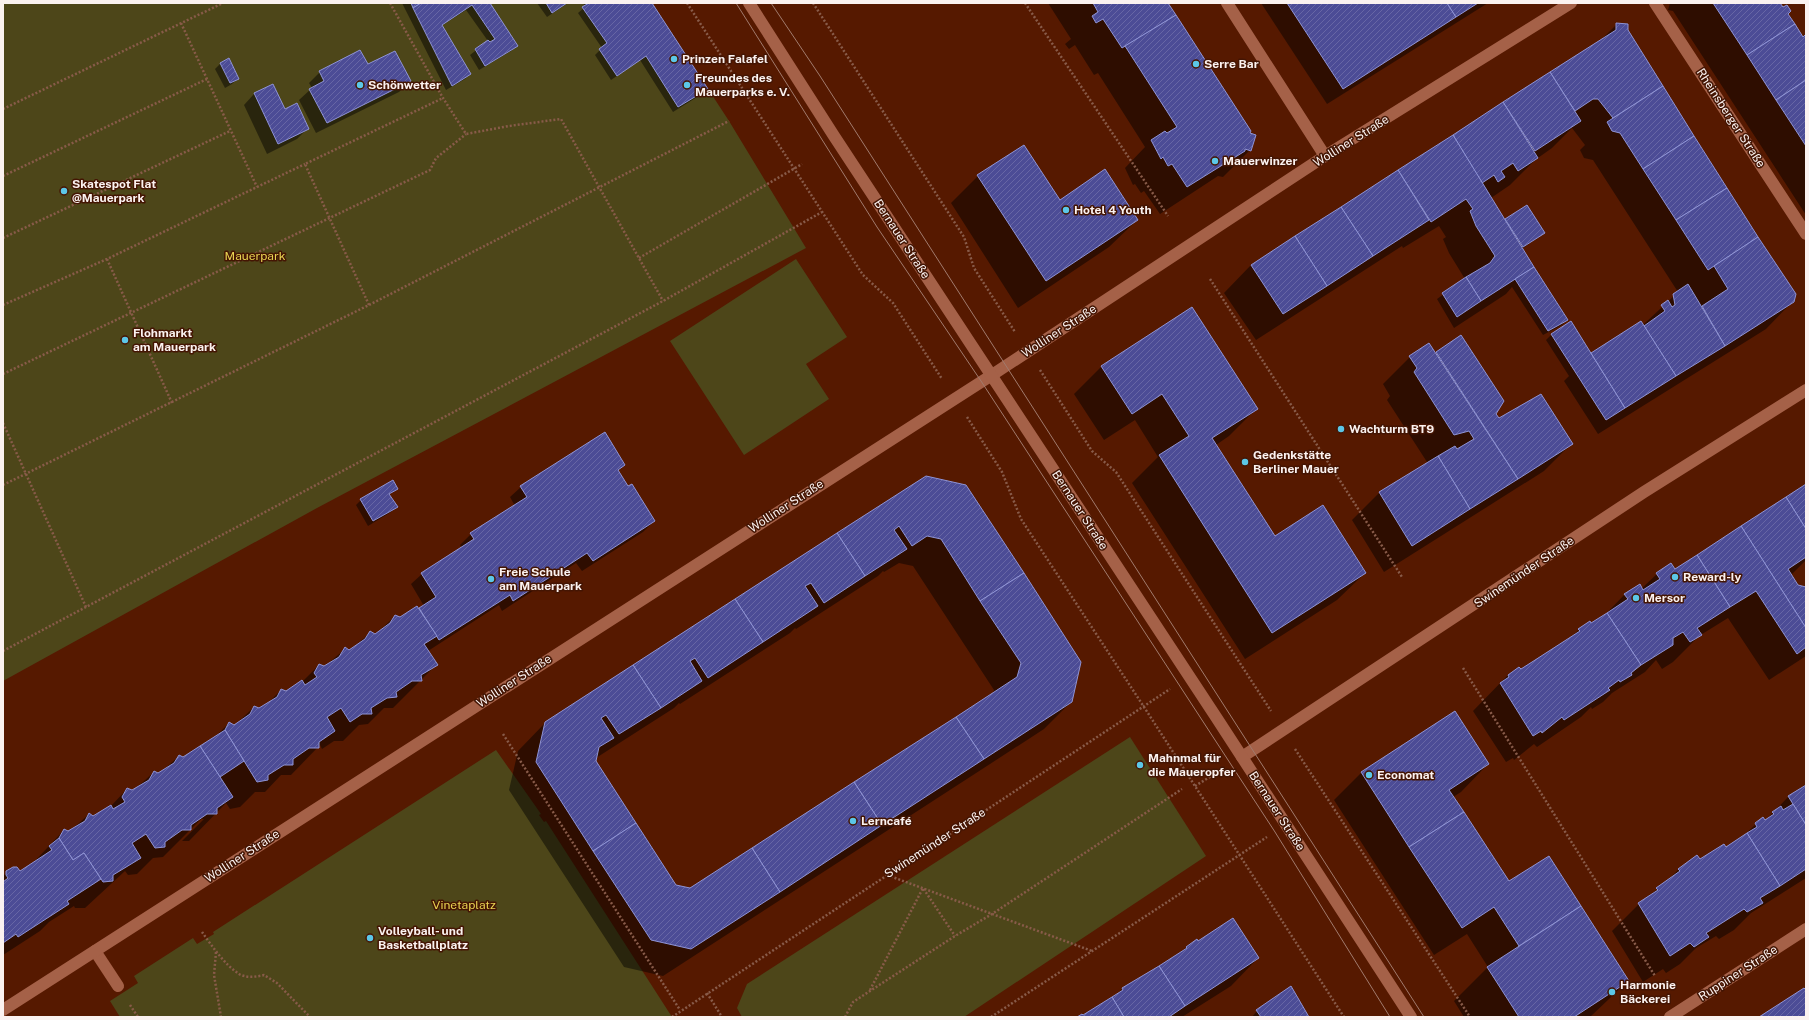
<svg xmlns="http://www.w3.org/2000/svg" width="1809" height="1020" font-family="'Public Sans',sans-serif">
	<defs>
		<pattern id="building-hatch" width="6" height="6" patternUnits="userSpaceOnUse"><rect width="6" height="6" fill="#4c4c96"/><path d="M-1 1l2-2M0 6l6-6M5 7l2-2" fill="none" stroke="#6766a5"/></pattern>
	</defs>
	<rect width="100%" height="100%" fill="#561900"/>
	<g fill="#4d4619">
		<polygon points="3,3 652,3 729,121 806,248 317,508 3,681"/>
		<polygon points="796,259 847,337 806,364 829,399 744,455 670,341"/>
		<polygon points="1130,737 1206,856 964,1017 742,1017 737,1008 747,984"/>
		<polygon points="496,750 541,814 539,815 544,822 546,821 672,1017 120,1017 110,1001 138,983 134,976 193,938 197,944 214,934 213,932"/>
	</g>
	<g fill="#0007" fill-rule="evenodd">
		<polygon points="402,3 488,3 516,45 511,51 479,70 470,55 488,41 466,10 441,26 470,73 465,79 446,90"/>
		<polygon points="537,3 568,3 547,17"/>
		<polygon points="583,3 651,3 707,89 702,94 673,112 640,60 611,80 595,55 602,48 578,13 585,7"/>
		<polygon points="1048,3 1167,3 1249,134 1250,150 1223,177 1218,176 1160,214 1144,191 1141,193 1135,184 1133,185 1125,168 1145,147 1098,73 1094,75 1075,45 1069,49 1065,44 1071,39"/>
		<polygon points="1261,3 1488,3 1327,104"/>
		<polygon points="1670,3 1779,3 1803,38 1806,39 1806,215 1673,11 1668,10"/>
		<polygon points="1617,24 1627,31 1795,295 1793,301 1766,329 1598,434 1564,381 1569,376 1546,340 1551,335 1591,354 1641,322 1643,325 1678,292 1593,160 1584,158 1580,150 1585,145 1572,128 1552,148 1535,160 1510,185 1491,198 1505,221 1506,219 1544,232 1522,249 1567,319 1562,325 1543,335 1512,287 1506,294 1454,328 1437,299 1465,279 1449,253 1443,239 1446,237 1439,226 1403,248 1402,246 1256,340 1224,293 1251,265 1599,42"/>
		<polygon points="221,63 237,79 232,84 225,88 215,69"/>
		<polygon points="367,66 410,81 399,92 316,133 299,100 312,88 309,83 320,72"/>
		<polygon points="273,85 284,110 307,129 297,139 267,154 244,105 254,94"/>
		<polygon points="978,176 1060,201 1137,220 1109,247 1018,308 951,203"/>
		<polygon points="1461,337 1495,414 1499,420 1571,444 1544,471 1384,572 1352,520 1379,493 1432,461 1427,462 1387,400 1390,396 1383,384 1410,357 1435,354"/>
		<polygon points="1102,366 1256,409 1229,436 1216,445 1275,537 1365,573 1337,600 1245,659 1132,483 1158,457 1135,420 1104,440 1074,394"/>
		<polygon points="624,465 617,472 654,521 643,532 582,571 576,563 502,611 499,605 428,651 437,664 393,708 384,708 368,724 359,725 343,741 334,741 322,749 320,745 291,775 281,775 265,792 255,792 240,807 230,809 226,803 189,841 182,841 204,819 201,819 163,857 153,858 137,874 128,875 125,871 85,908 75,908 74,906 49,922 40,931 3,955 3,876 7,872 20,872 34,862 64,830 68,833 89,814 93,817 111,806 127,789 132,792 154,772 158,775 179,756 183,758 214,738 229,723 234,726 254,707 259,709 266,705 281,690 286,692 302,682 319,665 324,667 345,649 349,651 370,633 375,635 395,616 400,618 424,606 411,584 422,574 462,548 460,545 471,534 515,506 510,497 521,487"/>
		<path d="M926,477L1071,702L1044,729L663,976L624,967L509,790L518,751L545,723ZM899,563L913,566L994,690L993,693L690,889L676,886L595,761L596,758L674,708L679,703L680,704L790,633L795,628L796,629L878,576L883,571L884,572Z"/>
		<polygon points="1806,486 1806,560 1791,575 1798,586 1806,588 1806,656 1769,680 1728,618 1699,636 1673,662 1662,669 1656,660 1645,672 1612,693 1603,702 1592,709 1591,707 1581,717 1537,747 1534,744 1514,760 1513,758 1506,762 1473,711 1508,675 1520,671 1570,638 1579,630 1601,619 1625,594 1641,589 1657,574 1675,570"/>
		<polygon points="397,488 389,495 396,507 391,512 368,526 356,505 361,500"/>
		<polygon points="1488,764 1461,792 1453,797 1509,883 1548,857 1628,981 1590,1017 1464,1017 1454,1001 1488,967 1467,934 1434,955 1334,800 1362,772"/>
		<polygon points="1806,786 1806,878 1751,913 1734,930 1719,939 1716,936 1696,948 1680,964 1666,973 1663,969 1643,982 1612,931 1639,904 1665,883 1679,869 1726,848 1740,839 1756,824 1765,821 1788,797"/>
		<polygon points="1197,940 1198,942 1258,958 1231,986 1182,1017 1079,1017 1083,1017 1116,995 1122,989 1160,967"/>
		<polygon points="1257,1011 1308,1017 1252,1017"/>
	</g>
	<g fill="url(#building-hatch)" stroke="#8f94d6">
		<polygon points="411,3 421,3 413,8"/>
		<polygon points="421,3 490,3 518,46 485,66 475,49 488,40 490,42 495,39 472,5 442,25 471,74 452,86 413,8"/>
		<polygon points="546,3 567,3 552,13"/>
		<polygon points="589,3 652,3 708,89 678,107 646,56 617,76 599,49 607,43 582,7"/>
		<polygon points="1093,3 1168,3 1176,15 1122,48 1103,19 1096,23 1092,16 1098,12"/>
		<polygon points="1287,3 1447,3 1456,17 1343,89"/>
		<polygon points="1447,3 1478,3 1456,17"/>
		<polygon points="1713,3 1780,3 1783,7 1787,5 1791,11 1788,14 1795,24 1747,55"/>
		<polygon points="1176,15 1251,131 1250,133 1256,135 1251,151 1245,149 1245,151 1187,187 1172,164 1168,166 1163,157 1161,159 1151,140 1165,131 1167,133 1177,127 1125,46"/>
		<polygon points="1616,23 1628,24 1628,30 1663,86 1613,118 1598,99 1593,99 1575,111 1550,72 1616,30"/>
		<polygon points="1795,24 1803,37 1805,35 1806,37 1806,80 1776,100 1747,55"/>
		<polygon points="360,50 368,64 395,51 411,81 327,123 309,89 324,81 319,71"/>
		<polygon points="229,58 239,79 230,83 220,63"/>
		<polygon points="1550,72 1581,121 1535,151 1503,102"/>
		<polygon points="1806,80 1806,146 1776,100"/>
		<polygon points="273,84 285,109 297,103 309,129 278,144 254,93"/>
		<polygon points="1663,86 1694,136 1643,169 1620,133 1612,131 1607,122"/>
		<polygon points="1503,102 1538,158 1518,171 1513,163 1501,171 1505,177 1498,182 1494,175 1482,183 1453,135"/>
		<polygon points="1453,135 1534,267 1481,301 1466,277 1490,263 1495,256 1476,226 1470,211 1473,209 1466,199 1431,222 1398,170"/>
		<polygon points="1694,136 1727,188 1676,220 1643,169"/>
		<polygon points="1024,145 1060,200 1105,169 1138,220 1046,281 977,175"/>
		<polygon points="1398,170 1429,220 1373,256 1341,207"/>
		<polygon points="1727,188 1758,237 1708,270 1676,220"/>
		<polygon points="1527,205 1545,233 1523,247 1505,219"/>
		<polygon points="1341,207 1373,256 1327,286 1295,236"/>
		<polygon points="1295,236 1327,286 1283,314 1251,265"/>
		<polygon points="1758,237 1796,294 1794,302 1725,346 1702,306 1728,289 1714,266"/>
		<polygon points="1534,267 1568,320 1548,331 1515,279"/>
		<polygon points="1466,277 1481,301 1457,317 1442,293"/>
		<polygon points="1688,284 1725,346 1676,376 1644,326 1665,311 1661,305 1668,300 1672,307 1675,305 1673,294"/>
		<polygon points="1192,307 1258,409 1212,438 1275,536 1323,505 1366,573 1272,633 1159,455 1189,436 1162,394 1132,414 1101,366"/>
		<polygon points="1571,321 1625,408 1606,420 1551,334"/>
		<polygon points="1641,321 1676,376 1625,408 1591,353"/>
		<polygon points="1461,335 1504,401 1496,414 1499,418 1541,394 1573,444 1518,479 1436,352"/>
		<polygon points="1429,343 1518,479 1470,509 1438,456 1455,446 1457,449 1474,439 1469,431 1454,435 1414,372 1417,368 1409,356"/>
		<polygon points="605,432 625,465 618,470 628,486 632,484 655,521 593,561 587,553 513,601 510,595 439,640 419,608 436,597 421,573 474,539 470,533 527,497 520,486"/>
		<polygon points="1438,456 1470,509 1412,546 1379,492"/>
		<polygon points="926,476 966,485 1024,573 980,601 941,539 927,536 912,546 899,526 894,530 907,549 865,576 837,533"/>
		<polygon points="393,480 398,489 389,494 398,507 373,521 360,499"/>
		<polygon points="1806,484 1806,529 1786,497"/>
		<polygon points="1786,497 1806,529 1806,557 1788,569 1798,585 1806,587 1806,628 1741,526"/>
		<polygon points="1741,526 1806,628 1806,647 1797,654 1756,591 1730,607 1697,555"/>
		<polygon points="837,533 865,576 824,603 811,583 805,586 818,606 763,642 735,599"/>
		<polygon points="1697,555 1730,607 1697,628 1702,635 1690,642 1683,632 1673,638 1673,645 1641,665 1607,613 1628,599 1624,594 1640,584 1643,590 1660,579 1656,573 1671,563 1675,569"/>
		<polygon points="1024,573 1081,662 1072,702 984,759 956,717 1017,677 1021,663 980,601"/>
		<polygon points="735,599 763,642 708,678 695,658 690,661 702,681 661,708 633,665"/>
		<polygon points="417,606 437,636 424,644 438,665 421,675 422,681 412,681 396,692 397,697 387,698 371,708 372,714 362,714 350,722 341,708 327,717 335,731 319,742 319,748 309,748 293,759 293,765 284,765 268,775 268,780 257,782 225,730 229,722 234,725 250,714 254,706 259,708 277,697 281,689 286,691 302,680 305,685 317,677 314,673 319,664 324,666 339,657 345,647 349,650 365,639 370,631 375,634 390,623 395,615 400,617"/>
		<polygon points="1607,613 1641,665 1631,673 1632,675 1620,682 1619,680 1608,688 1610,690 1564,720 1562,717 1542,733 1541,731 1533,736 1500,683 1509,677 1508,675 1519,667 1521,669 1532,662 1580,631 1578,629 1590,621 1591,623"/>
		<polygon points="633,665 661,708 619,734 606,715 601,718 614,738 599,747 596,761 636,823 593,851 536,762 545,722"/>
		<polygon points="1455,711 1489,764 1449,790 1464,812 1409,847 1361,772"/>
		<polygon points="956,717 984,759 882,825 854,782"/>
		<polygon points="225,730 244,761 220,777 200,746"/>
		<polygon points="200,746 233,797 217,808 217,814 207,814 191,825 191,830 182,830 165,842 165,847 155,848 146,834 132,843 141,858 113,875 113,881 103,882 84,853 73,860 59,838 64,829 68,831 85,821 89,813 93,816 111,805 113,809 125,802 122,797 127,788 132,790 149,780 154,771 158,773 174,763 179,755 183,757"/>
		<polygon points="854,782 882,825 780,892 752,848"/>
		<polygon points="1806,785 1806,825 1788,796"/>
		<polygon points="1793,804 1806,825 1806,869 1780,886 1747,833 1757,827 1755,823 1763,817 1765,820 1774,814 1772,812 1781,806 1783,810"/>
		<polygon points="1464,812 1509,881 1549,856 1581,906 1519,946 1494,907 1462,928 1409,847"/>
		<polygon points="636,823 676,885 690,888 752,848 780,892 691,949 651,940 593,851"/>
		<polygon points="1747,833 1780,886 1760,898 1763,903 1747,912 1744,909 1706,933 1709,937 1694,947 1690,943 1670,956 1638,903 1658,890 1656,888 1680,871 1678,869 1697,855 1700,859 1724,844 1726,847"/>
		<polygon points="59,838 73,860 84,853 101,879 67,901 69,904 18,937 16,934 3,943 3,882 8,878 6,875 6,871 13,867 17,867 20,871 52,850 49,846"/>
		<polygon points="1581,906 1629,981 1574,1017 1519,1017 1487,967"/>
		<polygon points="1233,918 1259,958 1185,1006 1159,966 1187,948 1186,947 1197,939 1198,941"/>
		<polygon points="1159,966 1185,1006 1169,1017 1124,1017 1112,997 1123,990 1122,988"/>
		<polygon points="1291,986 1309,1017 1261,1017 1256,1010"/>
		<polygon points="1804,988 1806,990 1806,1017 1759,1017"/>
		<polygon points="1112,997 1124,1017 1077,1017 1082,1014 1083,1015"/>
	</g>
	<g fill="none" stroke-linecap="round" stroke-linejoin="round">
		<g stroke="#885b49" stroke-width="2.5" stroke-dasharray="2 2" stroke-linecap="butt">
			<polyline points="390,3 443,98 466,134 509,126 561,119 663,301"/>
			<polyline points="687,3 863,275 893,303 942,379"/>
			<polyline points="813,3 964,237 974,268 1015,332"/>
			<polyline points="1025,3 1168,216"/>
			<polyline points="181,23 207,79"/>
			<polyline points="3,109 223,3"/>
			<polyline points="3,176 207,79 257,187"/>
			<polyline points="3,238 230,131"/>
			<polyline points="639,258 802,164"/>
			<polyline points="107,259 172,403"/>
			<polyline points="1210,279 1402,577"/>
			<polyline points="3,305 107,259 305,164"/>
			<polyline points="369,305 305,164 443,98"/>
			<polyline points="1040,370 1092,451 1116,472 1271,711"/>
			<polyline points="3,374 430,170 436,158 466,134"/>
			<polyline points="967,417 1002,472 1021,519 1144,707 1344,1017"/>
			<polyline points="3,423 86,607"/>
			<polyline points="3,485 369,305 729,121"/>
			<polyline points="3,651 663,301 822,212"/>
			<polyline points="1463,668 1655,976"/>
			<polyline points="503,734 680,1010"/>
			<polyline points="1295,749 1470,1017"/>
			<polyline points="1195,786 1223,769"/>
			<polyline points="887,875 1092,951"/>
			<path d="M202,932C212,946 224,964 239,974C246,978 256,977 264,975L277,983L310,1017"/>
			<polyline points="216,952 214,975 221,1017"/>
			<polyline points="870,990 923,888 955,936"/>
			<polyline points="707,993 722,1017"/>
			<polyline points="130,1005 138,1017"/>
			<polyline points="672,1017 1170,689"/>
			<polyline points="845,1017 853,1002 955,936 992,914 1182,789"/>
			<polyline points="991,1017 1267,837"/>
		</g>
		<polyline stroke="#a56148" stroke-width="12" points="95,951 118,986"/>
		<g stroke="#a56148" stroke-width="12">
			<polyline points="1227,3 1325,156"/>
			<polyline points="1655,3 1806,234"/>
			<polyline points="1242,757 1644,492 1806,390"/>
			<polyline points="3,1010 992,375 1325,156 1571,3"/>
			<polyline points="1670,1017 1806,929"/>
		</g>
		<polyline stroke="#a56148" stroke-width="12" points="749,3 834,136 1216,717 1411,1017"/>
		<g stroke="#a17b6d" stroke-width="1">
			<polyline points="736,3 877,227 981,381 1275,832 1390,1017"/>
			<polyline points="771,3 820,76 1424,1017"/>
		</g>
	</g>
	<g fill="#5cc7e7" stroke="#441503" stroke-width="1.5">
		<circle cx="674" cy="59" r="4"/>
		<circle cx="1196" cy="64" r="4"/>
		<circle cx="360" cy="85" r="4"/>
		<circle cx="687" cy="85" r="4"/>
		<circle cx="1215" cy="161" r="4"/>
		<circle cx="64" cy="191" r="4"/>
		<circle cx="1066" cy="210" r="4"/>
		<circle cx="125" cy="340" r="4"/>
		<circle cx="1341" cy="429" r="4"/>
		<circle cx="1245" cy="462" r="4"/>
		<circle cx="1675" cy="577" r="4"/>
		<circle cx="491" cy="579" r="4"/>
		<circle cx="1636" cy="598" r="4"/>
		<circle cx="1140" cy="765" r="4"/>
		<circle cx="1369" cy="775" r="4"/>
		<circle cx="853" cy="821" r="4"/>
		<circle cx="370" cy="938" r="4"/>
		<circle cx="1612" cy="992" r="4"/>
	</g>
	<g text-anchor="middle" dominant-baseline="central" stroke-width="3" stroke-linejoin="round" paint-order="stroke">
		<g font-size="12" font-weight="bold" fill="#fbf2f0" stroke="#441503" text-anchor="start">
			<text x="682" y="59">Prinzen Falafel</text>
			<text x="1204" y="64">Serre Bar</text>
			<text x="695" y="78">Freundes des<tspan x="695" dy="14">Mauerparks e. V.</tspan></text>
			<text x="368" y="85">Schönwetter</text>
			<text x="1223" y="161">Mauerwinzer</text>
			<text x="72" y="184">Skatespot Flat<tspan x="72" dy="14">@Mauerpark</tspan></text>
			<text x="1074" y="210">Hotel 4 Youth</text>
			<text x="133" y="333">Flohmarkt<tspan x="133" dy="14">am Mauerpark</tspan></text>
			<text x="1349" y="429">Wachturm BT9</text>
			<text x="1253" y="455">Gedenkstätte<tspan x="1253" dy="14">Berliner Mauer</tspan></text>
			<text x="499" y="572">Freie Schule<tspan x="499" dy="14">am Mauerpark</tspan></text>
			<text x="1683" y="577">Reward-ly</text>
			<text x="1644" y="598">Mersor</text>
			<text x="1148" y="758">Mahnmal für<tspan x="1148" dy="14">die Maueropfer</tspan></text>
			<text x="1377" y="775">Economat</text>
			<text x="861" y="821">Lerncafé</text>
			<text x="378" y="931">Volleyball- und<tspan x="378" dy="14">Basketballplatz</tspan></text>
			<text x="1620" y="985">Harmonie<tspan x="1620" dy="14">Bäckerei</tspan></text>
		</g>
		<g font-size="12" fill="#fbf2f0" stroke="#441503">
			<text transform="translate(1731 118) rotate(57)">Rheinsberger Straße</text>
			<text transform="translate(1351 141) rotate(-32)">Wolliner Straße</text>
			<text transform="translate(902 239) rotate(57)">Bernauer Straße</text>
			<text transform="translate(1059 331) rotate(-33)">Wolliner Straße</text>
			<text transform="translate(786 506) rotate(-33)">Wolliner Straße</text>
			<text transform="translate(1080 510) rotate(57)">Bernauer Straße</text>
			<text transform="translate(1524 572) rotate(-34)">Swinemünder Straße</text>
			<text transform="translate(514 681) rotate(-33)">Wolliner Straße</text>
			<text transform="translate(1277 811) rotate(57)">Bernauer Straße</text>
			<text transform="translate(935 843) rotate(-33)">Swinemünder Straße</text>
			<text transform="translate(242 856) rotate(-33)">Wolliner Straße</text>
			<text transform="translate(1738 973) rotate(-33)">Ruppiner Straße</text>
		</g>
		<g font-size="12" fill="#e7d352" stroke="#441503">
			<text x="255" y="256">Mauerpark</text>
			<text x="464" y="905">Vinetaplatz</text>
		</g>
	</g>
	<rect width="1809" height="1020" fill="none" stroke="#fbf2f0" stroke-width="8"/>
</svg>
